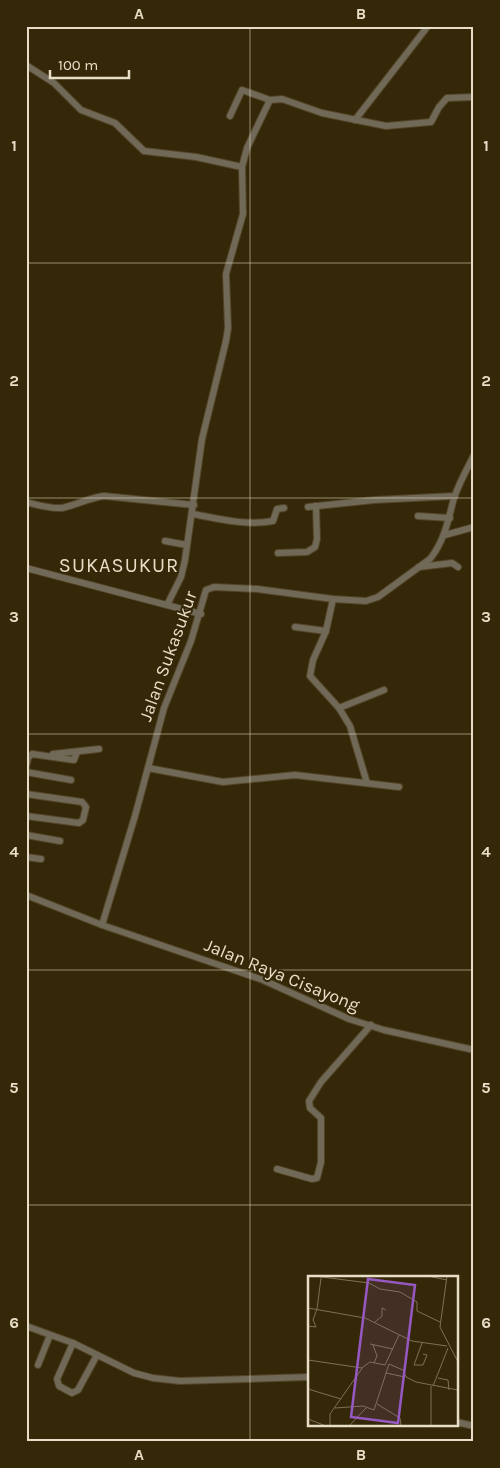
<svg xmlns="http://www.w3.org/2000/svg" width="500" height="1468" font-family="Karla,sans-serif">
	<rect width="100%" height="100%" fill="#352808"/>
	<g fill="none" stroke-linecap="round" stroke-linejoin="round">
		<g stroke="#524527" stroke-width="8">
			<g id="minor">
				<polyline points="26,65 54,83 81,110 115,123 144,151 196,157 242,167"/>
				<polyline points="230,116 242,90 270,100"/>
				<polyline points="355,120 428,26"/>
				<path d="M26,502C38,505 50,509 62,508C76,505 89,498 104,496L194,505"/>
				<polyline points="308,507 374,500 455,496"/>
				<path d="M193,514C219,519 246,526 273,521L277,509L284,508"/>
				<polyline points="418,516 450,518"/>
				<polyline points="445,535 474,527"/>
				<polyline points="165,541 187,545"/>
				<polyline points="278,553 307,552 315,547 317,539 316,506"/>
				<polyline points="419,567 452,563 458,567"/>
				<polyline points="26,568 201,614"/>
				<polyline points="333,599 326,631 313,660 310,676 339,708 350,726 367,783"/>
				<polyline points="167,605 181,577 185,560 202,439 226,341 228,328 226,274 243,214 242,167 247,148 268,104 270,100 282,99 322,113 386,126 431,122 439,107 447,98 474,97"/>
				<polyline points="295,627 326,631"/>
				<polyline points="339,708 384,690"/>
				<polyline points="53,754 99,749"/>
				<polyline points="26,767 28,758 32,754 74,760 77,752"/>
				<polyline points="148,768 223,782 295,775 399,787"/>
				<polyline points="26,772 71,780"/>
				<polyline points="26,794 82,802 86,807 83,820 79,823 26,816"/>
				<polyline points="26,835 60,841"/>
				<polyline points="26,857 41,859"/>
				<polyline points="26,895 102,925 263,980 349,1019 384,1030 474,1050"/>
				<path d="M102,925L135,816L164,708L191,641L206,590L214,587L257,589L333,599L366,601L378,597L430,559C445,540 448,520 454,498C459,483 467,469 474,455"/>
				<polyline points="277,1169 312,1179 317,1178 321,1162 321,1118 310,1108 309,1101 321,1082 371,1025"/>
				<polyline points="26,1326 73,1343 134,1373 153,1378 180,1381 309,1377"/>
				<polyline points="73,1343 57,1379 59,1386 72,1393 78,1390 97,1355"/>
				<polyline points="38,1365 50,1335"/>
				<polyline points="456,1422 474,1426"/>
			</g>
		</g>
		<use href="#minor" stroke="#716957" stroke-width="6"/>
	</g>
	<path fill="none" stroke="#e8dec8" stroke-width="1" stroke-opacity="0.55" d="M250,26V1442M26,263H474M26,498H474M26,734H474M26,970H474M26,1205H474"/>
	<g text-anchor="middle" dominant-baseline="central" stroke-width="4" stroke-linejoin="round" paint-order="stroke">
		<g font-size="18" fill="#e8dec8" stroke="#352808">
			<text transform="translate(168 656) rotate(-70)">Jalan Sukasukur</text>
			<text transform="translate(282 975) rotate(22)">Jalan Raya Cisayong</text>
		</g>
		<g font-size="20" letter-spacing="1" fill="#e8dec8" stroke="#352808">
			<text x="119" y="565">SUKASUKUR</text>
		</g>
	</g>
	<g transform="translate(308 1276)">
		<rect width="150" height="150" fill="#352808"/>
		<path fill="none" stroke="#7d7155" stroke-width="1" d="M6,0L61,7L72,13L92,16L109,26V35L132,46M120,0L139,4M139,0L132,51L150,86M0,32L57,42L104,65L139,70M9,33L13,2M67,46L74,40V32L78,34M0,50L8,51L5,44L9,33M114,67L106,89H115L119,79L115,78M62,68L85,73M65,69L69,80L66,87M0,84L54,92M81,88L95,94L98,101L108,106L150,114M78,97L97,101M130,102L140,104L141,114M125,110L140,72M0,113L33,123M69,128L92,142L93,150M27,132L55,130L66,134L81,88M0,143L18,150M22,150V138L55,91L62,86L77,89L91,59M41,150L58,132M123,150V110"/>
		<path fill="#9658c1" fill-opacity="0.15" stroke="#9658c1" stroke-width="2.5" d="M60,3L107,9L90,147L43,141Z"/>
		<rect width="150" height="150" fill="none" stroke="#e8dec8" stroke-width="2.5"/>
	</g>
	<rect width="500" height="1468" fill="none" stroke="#352808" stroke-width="55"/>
	<path d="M50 70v8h79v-8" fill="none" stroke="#e8dec8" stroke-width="2.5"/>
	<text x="58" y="70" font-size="15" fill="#e8dec8" stroke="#352808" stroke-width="4" paint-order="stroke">100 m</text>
	<rect x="28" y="28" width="444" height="1412" fill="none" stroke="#e8dec8" stroke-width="2"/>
	<g font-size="16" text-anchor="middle" font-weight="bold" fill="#e8dec8">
		<text x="139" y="19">A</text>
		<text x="361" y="19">B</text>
		<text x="14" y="151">1</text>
		<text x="486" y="151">1</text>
		<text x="14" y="386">2</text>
		<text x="486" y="386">2</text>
		<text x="14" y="622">3</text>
		<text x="486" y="622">3</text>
		<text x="14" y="857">4</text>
		<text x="486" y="857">4</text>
		<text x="14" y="1093">5</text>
		<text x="486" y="1093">5</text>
		<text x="14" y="1328">6</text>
		<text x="486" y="1328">6</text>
		<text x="139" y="1460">A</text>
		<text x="361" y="1460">B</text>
	</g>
</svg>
